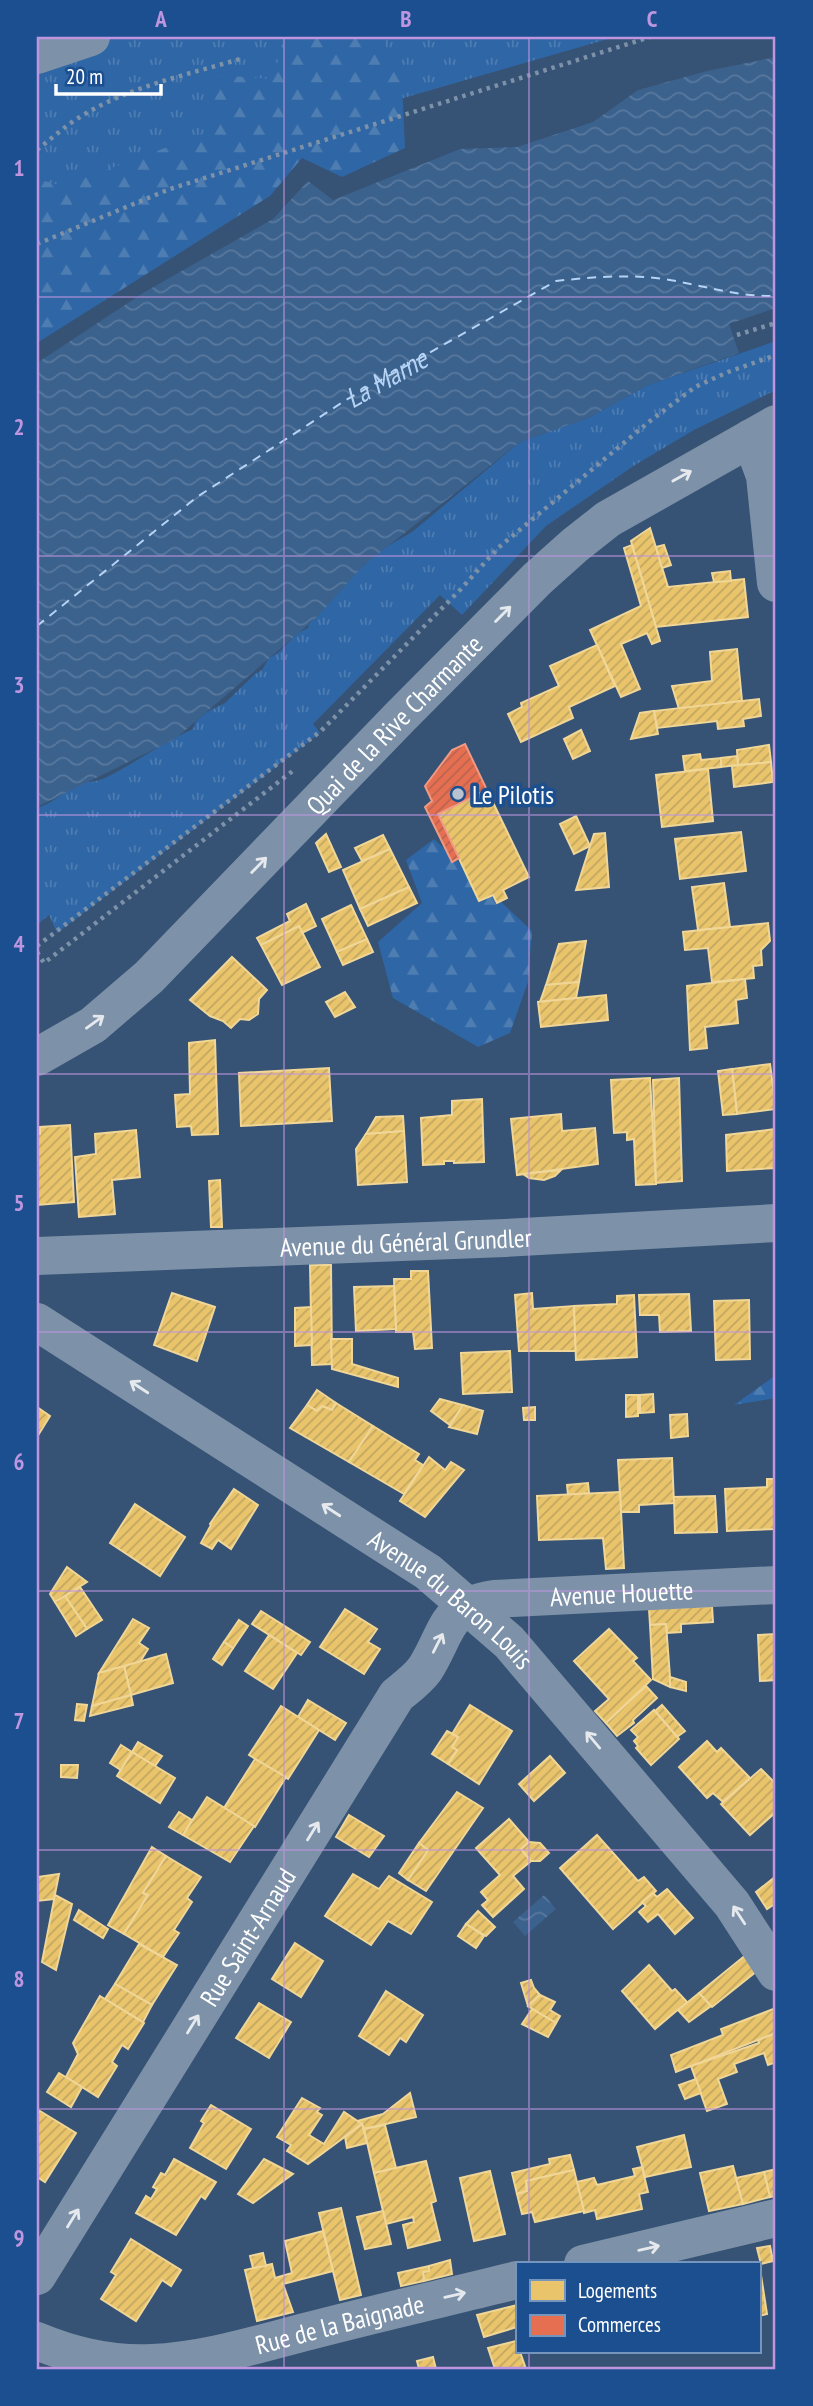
<svg xmlns="http://www.w3.org/2000/svg" width="813" height="2406" font-family="'PT Sans Narrow',sans-serif">
	<defs>
		<pattern id="grass-tufts" width="24" height="20" patternUnits="userSpaceOnUse" patternTransform="scale(1.75)"><rect width="24" height="20" fill="#2f66a5"/><path d="M3 7l-1-3M5 7V3M7 7l1-3M15 17l-1-3M17 17v-4M19 17l1-3" fill="none" stroke="#4e7db2"/></pattern>
		<pattern id="forest-firs" width="22" height="20" patternUnits="userSpaceOnUse" patternTransform="scale(1.75)"><rect width="22" height="20" fill="#2f66a5"/><path d="M5 1l3.5 6h-7zM16 11l3.5 6h-7z" fill="#4e7db2"/></pattern>
		<pattern id="water-waves" width="16" height="10" patternUnits="userSpaceOnUse" patternTransform="scale(1.75)"><rect width="16" height="10" fill="#3b618d"/><path d="M0 5q4-4 8 0t8 0" fill="none" stroke="#58799e"/></pattern>
		<pattern id="homes-hatch" width="6" height="6" patternUnits="userSpaceOnUse" patternTransform="scale(1.75)"><rect width="6" height="6" fill="#e9c46a"/><path d="M-1 1l2-2M0 6l6-6M5 7l2-2" fill="none" stroke="#c2a662"/></pattern>
		<pattern id="shops-hatch" width="6" height="6" patternUnits="userSpaceOnUse" patternTransform="scale(1.75)"><rect width="6" height="6" fill="#e76f51"/><path d="M-1 1l2-2M0 6l6-6M5 7l2-2" fill="none" stroke="#b86450"/></pattern>
	</defs>
	<rect width="100%" height="100%" fill="#365274"/>
	<g fill="url(#grass-tufts)">
		<polygon points="37,37 615,37 282,133 37,218"/>
		<path d="M776,341V390L694,430L635,465L546,526L462,615L440,595L313,724L320,733L57,933L49,915L37,925V808C52,804 60,794 74,786C83,781 95,783 105,778C135,763 162,743 193,729L196,721L207,712L225,703L255,674L262,670L269,658L278,653L298,633L308,628L310,621L351,568L365,565L369,557L412,532L520,442L588,418L648,385Z"/>
	</g>
	<g fill="url(#forest-firs)">
		<polygon points="284,37 382,37 402,85 405,148 342,177 302,158 270,196 37,343 37,179 63,186 208,132 213,75 273,79"/>
		<polygon points="434,839 532,931 528,982 510,1033 478,1047 393,998 378,942 422,903 406,860"/>
		<polygon points="776,1375 776,1398 734,1405"/>
	</g>
	<g fill="url(#water-waves)">
		<polygon points="776,57 776,308 729,324 739,353 648,385 588,418 520,442 364,565 315,619 175,739 37,807 37,363 143,293 273,219 308,181 333,200 460,149 517,147 593,122 638,90 707,71"/>
		<polygon points="544,1895 556,1909 525,1936 513,1922"/>
	</g>
	<g fill="url(#homes-hatch)" stroke="#f0d697" stroke-width="2">
		<polygon points="650,528 668,587 744,579 748,617 656,627 631,541"/>
		<polygon points="632,545 660,641 652,644 647,633 621,644 640,689 621,697 590,630 641,606 624,548"/>
		<polygon points="664,545 671,565 662,568 656,547"/>
		<polygon points="730,571 731,581 714,582 712,573"/>
		<polygon points="597,645 615,686 569,707 573,718 521,742 508,714 522,707 521,703 559,686 550,666"/>
		<polygon points="737,649 742,701 679,709 672,686 712,681 710,652"/>
		<polygon points="759,699 761,716 743,719 744,726 718,729 717,721 657,728 654,711"/>
		<polygon points="654,711 658,734 631,739 640,713"/>
		<polygon points="581,730 590,751 573,759 564,739"/>
		<polygon points="769,745 771,762 738,765 737,750"/>
		<polygon points="700,754 701,760 721,758 721,767 685,771 683,756"/>
		<polygon points="737,756 738,765 721,767 721,758"/>
		<polygon points="771,762 773,782 734,787 732,766"/>
		<polygon points="708,769 713,821 662,827 656,775"/>
		<polygon points="487,790 529,877 503,890 507,898 497,903 493,895 479,901 438,814"/>
		<polygon points="576,816 590,846 574,854 560,824"/>
		<polygon points="741,832 746,871 680,879 675,839"/>
		<polygon points="605,833 609,887 576,890 594,834"/>
		<polygon points="326,834 341,867 329,872 316,843"/>
		<polygon points="383,835 390,849 362,861 355,848"/>
		<polygon points="390,849 409,887 360,909 343,870"/>
		<polygon points="724,883 730,927 698,930 692,887"/>
		<polygon points="409,887 417,903 368,926 360,909"/>
		<polygon points="306,904 316,926 302,933 299,926 261,945 257,938 290,921 287,914"/>
		<polygon points="351,905 367,939 337,952 322,919"/>
		<polygon points="768,923 770,941 761,950 762,965 753,966 754,978 712,982 708,948 685,950 683,932"/>
		<polygon points="299,926 320,967 282,985 261,945"/>
		<polygon points="367,939 373,952 343,965 337,952"/>
		<polygon points="586,941 579,982 546,985 559,944"/>
		<polygon points="232,957 267,990 259,999 258,1014 249,1020 240,1019 231,1028 223,1021 210,1016 190,1000"/>
		<polygon points="745,979 747,998 736,1000 738,1023 705,1027 707,1048 690,1050 687,986"/>
		<polygon points="579,982 576,998 540,1002 546,985"/>
		<polygon points="345,992 355,1007 335,1017 326,1002"/>
		<polygon points="606,995 608,1020 541,1027 538,1002"/>
		<polygon points="215,1040 218,1134 192,1135 191,1126 177,1127 175,1095 190,1094 189,1043"/>
		<polygon points="770,1064 776,1109 737,1114 732,1069"/>
		<polygon points="329,1068 332,1121 241,1126 239,1073"/>
		<polygon points="732,1069 737,1114 723,1115 718,1071"/>
		<polygon points="650,1078 656,1184 636,1185 634,1139 627,1140 627,1132 614,1133 611,1080"/>
		<polygon points="679,1078 682,1181 656,1183 653,1080"/>
		<polygon points="482,1099 484,1162 454,1163 454,1161 444,1161 444,1164 423,1165 421,1118 452,1115 452,1101"/>
		<polygon points="561,1114 562,1131 595,1128 598,1164 517,1175 511,1119"/>
		<polygon points="403,1116 404,1131 366,1134 376,1117"/>
		<polygon points="70,1125 74,1202 37,1205 37,1134 40,1134 40,1127"/>
		<polygon points="776,1129 776,1168 727,1171 726,1135"/>
		<polygon points="136,1130 140,1177 112,1180 115,1214 79,1217 75,1157 96,1154 95,1134"/>
		<polygon points="404,1131 407,1182 358,1185 356,1149 366,1134"/>
		<polygon points="561,1170 555,1176 544,1180 529,1178 523,1174"/>
		<polygon points="220,1180 222,1227 211,1227 209,1181"/>
		<polygon points="310,1265 331,1265 332,1364 312,1365"/>
		<polygon points="411,1271 428,1271 432,1348 415,1349 413,1332 396,1332 394,1279 411,1279"/>
		<polygon points="394,1286 396,1329 356,1331 354,1287"/>
		<polygon points="172,1293 215,1307 197,1361 154,1345"/>
		<polygon points="532,1293 533,1309 574,1306 576,1351 519,1351 515,1295"/>
		<polygon points="689,1294 691,1331 660,1332 659,1315 640,1315 639,1295"/>
		<polygon points="634,1295 637,1357 576,1360 574,1306 617,1304 617,1296"/>
		<polygon points="749,1300 750,1359 716,1360 714,1301"/>
		<polygon points="311,1307 312,1345 295,1346 295,1308"/>
		<polygon points="331,1339 352,1339 352,1364 398,1378 398,1387 332,1369"/>
		<polygon points="510,1351 512,1392 463,1394 461,1353"/>
		<polygon points="317,1390 336,1403 332,1410 322,1406 317,1411 307,1405"/>
		<polygon points="653,1394 654,1412 640,1413 640,1395"/>
		<polygon points="626,1395 638,1395 638,1416 626,1417"/>
		<polygon points="440,1399 463,1405 450,1425 431,1411"/>
		<polygon points="336,1403 373,1426 349,1462 290,1428 307,1405 317,1411 322,1406 332,1410"/>
		<polygon points="463,1405 483,1411 477,1434 449,1427"/>
		<polygon points="37,1407 50,1416 37,1437"/>
		<polygon points="535,1407 535,1420 524,1420 523,1408"/>
		<polygon points="687,1414 688,1436 671,1438 670,1415"/>
		<polygon points="373,1426 419,1454 415,1460 423,1465 404,1494 349,1462"/>
		<polygon points="429,1457 445,1470 451,1462 464,1470 425,1517 400,1501"/>
		<polygon points="672,1458 674,1503 639,1505 639,1512 621,1512 618,1460"/>
		<polygon points="767,1479 776,1479 776,1529 727,1531 725,1489 767,1487"/>
		<polygon points="588,1483 589,1493 568,1495 567,1485"/>
		<polygon points="234,1489 258,1505 231,1549 218,1540 212,1549 201,1543 211,1525 210,1524"/>
		<polygon points="620,1492 624,1568 606,1569 603,1538 539,1540 537,1496"/>
		<polygon points="715,1496 717,1532 675,1533 674,1497"/>
		<polygon points="135,1504 185,1537 160,1576 110,1543"/>
		<polygon points="67,1567 87,1582 55,1602 50,1594"/>
		<polygon points="80,1587 102,1620 87,1629 65,1596"/>
		<polygon points="65,1596 87,1629 76,1636 55,1602"/>
		<polygon points="712,1606 713,1622 681,1624 681,1632 667,1633 666,1624 650,1625 649,1609"/>
		<polygon points="345,1609 377,1629 368,1642 380,1649 364,1674 320,1647"/>
		<polygon points="261,1611 310,1642 301,1655 252,1624"/>
		<polygon points="133,1619 149,1628 139,1643 148,1649 140,1662 99,1673"/>
		<polygon points="239,1620 248,1626 233,1648 224,1642"/>
		<polygon points="666,1624 670,1677 670,1687 653,1679 650,1625"/>
		<polygon points="609,1629 637,1658 633,1661 651,1680 606,1723 595,1711 609,1699 574,1661"/>
		<polygon points="776,1634 776,1680 760,1681 758,1635"/>
		<polygon points="269,1635 297,1653 273,1689 245,1671"/>
		<polygon points="224,1642 233,1648 222,1665 213,1659"/>
		<polygon points="166,1654 173,1683 131,1695 124,1666"/>
		<polygon points="124,1666 131,1695 92,1706 99,1673"/>
		<polygon points="670,1677 686,1682 686,1691 670,1687"/>
		<polygon points="646,1686 657,1698 633,1720 634,1723 617,1736 606,1723"/>
		<polygon points="131,1695 133,1705 90,1716 92,1706"/>
		<polygon points="308,1700 346,1723 335,1740 298,1717"/>
		<polygon points="77,1704 87,1705 84,1721 75,1720"/>
		<polygon points="470,1705 512,1731 479,1784 448,1764 457,1750 452,1747 458,1737 452,1734"/>
		<polygon points="662,1705 685,1731 677,1737 655,1711"/>
		<polygon points="281,1706 319,1730 288,1779 249,1755"/>
		<polygon points="654,1710 679,1739 651,1765 636,1748 638,1746 634,1741 638,1737 631,1730"/>
		<polygon points="447,1731 458,1737 452,1747 457,1750 448,1764 432,1754"/>
		<polygon points="707,1741 717,1752 721,1748 750,1778 723,1802 713,1793 707,1798 679,1767"/>
		<polygon points="138,1742 162,1756 155,1766 132,1752"/>
		<polygon points="121,1745 132,1752 121,1770 110,1763"/>
		<polygon points="132,1752 175,1778 160,1803 117,1776"/>
		<polygon points="550,1756 565,1773 534,1801 519,1784"/>
		<polygon points="255,1759 286,1777 255,1827 224,1808"/>
		<polygon points="61,1765 78,1765 77,1778 61,1777"/>
		<polygon points="761,1769 776,1784 776,1812 750,1835 721,1804"/>
		<polygon points="457,1792 483,1808 426,1891 408,1880 428,1850 419,1843"/>
		<polygon points="207,1797 254,1826 230,1862 183,1835"/>
		<polygon points="179,1812 192,1820 183,1835 169,1827"/>
		<polygon points="349,1815 384,1836 369,1857 336,1837"/>
		<polygon points="509,1819 529,1842 521,1849 531,1861 513,1876 524,1889 493,1917 482,1905 488,1900 481,1892 500,1875 476,1848"/>
		<polygon points="597,1835 638,1881 644,1877 656,1891 613,1929 560,1868"/>
		<polygon points="529,1842 540,1843 549,1853 540,1861 531,1861 521,1849"/>
		<polygon points="419,1843 428,1850 408,1880 399,1873"/>
		<polygon points="152,1847 166,1856 143,1893 148,1895 124,1934 108,1925"/>
		<polygon points="166,1856 201,1877 187,1898 192,1902 174,1930 179,1933 163,1957 124,1934 148,1895 143,1893"/>
		<polygon points="59,1874 54,1899 37,1901 37,1877"/>
		<polygon points="353,1874 379,1889 389,1876 432,1902 411,1934 388,1921 371,1945 325,1916"/>
		<polygon points="776,1876 776,1903 767,1909 756,1892"/>
		<polygon points="667,1889 693,1918 675,1934 658,1914 648,1922 639,1912 646,1906 642,1902 653,1893 657,1897"/>
		<polygon points="55,1895 72,1904 56,1970 42,1962"/>
		<polygon points="79,1910 108,1929 103,1938 74,1920"/>
		<polygon points="478,1911 495,1927 486,1936 466,1924"/>
		<polygon points="466,1924 484,1936 476,1948 458,1936"/>
		<polygon points="295,1943 323,1961 301,1997 272,1979"/>
		<polygon points="139,1944 177,1965 152,2005 115,1984"/>
		<polygon points="747,1954 757,1971 712,2007 699,1993"/>
		<polygon points="649,1965 672,1991 675,1989 687,2002 655,2029 622,1991"/>
		<polygon points="531,1980 534,1988 540,1995 528,2006 521,1983"/>
		<polygon points="115,1984 152,2005 143,2022 105,1999"/>
		<polygon points="386,1991 423,2015 406,2042 400,2038 389,2055 359,2036"/>
		<polygon points="699,1993 711,2006 689,2022 678,2010"/>
		<polygon points="540,1995 555,2002 550,2010 560,2016 556,2023 528,2006"/>
		<polygon points="100,1996 144,2023 128,2049 122,2045 112,2062 117,2066 98,2097 66,2077 78,2054 73,2043"/>
		<polygon points="259,2003 291,2022 269,2058 236,2038"/>
		<polygon points="776,2008 776,2033 676,2072 671,2055 723,2035 721,2029"/>
		<polygon points="532,2009 556,2023 548,2037 522,2024"/>
		<polygon points="776,2033 776,2062 768,2065 764,2053 734,2064 737,2072 718,2079 727,2104 707,2111 691,2066 759,2043 758,2040"/>
		<polygon points="59,2073 82,2087 71,2107 47,2092"/>
		<polygon points="696,2079 701,2093 685,2099 679,2085"/>
		<polygon points="410,2093 416,2117 364,2129 362,2124 357,2121 383,2114"/>
		<polygon points="302,2098 320,2108 317,2112 322,2115 309,2135 324,2144 344,2112 362,2124 308,2164 287,2151 291,2145 277,2137"/>
		<polygon points="211,2105 251,2129 226,2169 190,2148 204,2123 201,2121"/>
		<polygon points="40,2111 76,2133 45,2182 37,2177 37,2116"/>
		<polygon points="362,2124 367,2143 347,2148 345,2137"/>
		<polygon points="385,2125 396,2168 374,2173 364,2129"/>
		<polygon points="684,2135 691,2167 645,2177 637,2147"/>
		<polygon points="570,2155 574,2170 526,2181 527,2191 517,2194 512,2173 550,2164 549,2159"/>
		<polygon points="174,2159 216,2182 205,2199 201,2196 176,2235 136,2213 146,2196 151,2199 157,2189 153,2187 161,2173 165,2175"/>
		<polygon points="264,2159 293,2174 253,2203 238,2194"/>
		<polygon points="426,2161 436,2201 431,2203 440,2240 408,2248 403,2225 414,2222 413,2217 386,2224 374,2173"/>
		<polygon points="733,2166 743,2204 709,2211 700,2173"/>
		<polygon points="642,2167 648,2192 639,2194 642,2209 597,2219 595,2210 584,2213 577,2182 594,2178 597,2185 635,2176 633,2169"/>
		<polygon points="776,2169 776,2196 770,2197 764,2172"/>
		<polygon points="574,2170 584,2211 535,2222 532,2212 522,2214 517,2194 527,2191 526,2181"/>
		<polygon points="490,2171 505,2234 474,2241 460,2178"/>
		<polygon points="764,2172 770,2197 743,2204 736,2178"/>
		<polygon points="341,2208 361,2295 340,2300 319,2213"/>
		<polygon points="383,2211 391,2244 365,2249 357,2217"/>
		<polygon points="323,2231 333,2271 283,2284 293,2312 257,2321 245,2270 272,2264 275,2278 292,2273 285,2241"/>
		<polygon points="131,2239 181,2270 171,2286 162,2280 136,2321 101,2299 116,2275 111,2272"/>
		<polygon points="770,2246 773,2261 761,2264 757,2248"/>
		<polygon points="263,2253 266,2266 253,2268 250,2256"/>
		<polygon points="450,2260 452,2274 424,2281 423,2272 429,2271 429,2266"/>
		<polygon points="429,2266 429,2271 423,2272 424,2281 401,2286 398,2273"/>
		<polygon points="759,2275 761,2275 767,2314 759,2316"/>
		<polygon points="517,2305 517,2327 484,2337 477,2315"/>
		<polygon points="516,2341 517,2352 520,2352 526,2369 495,2369 488,2348"/>
		<polygon points="433,2357 436,2369 419,2369 417,2361"/>
	</g>
	<polygon fill="url(#shops-hatch)" stroke="#ee9a85" stroke-width="2" points="465,744 487,790 438,814 459,858 452,862 425,807 432,801 425,786 452,750"/>
	<g fill="none" stroke-linecap="round" stroke-linejoin="round">
		<path stroke="#b5d3f5" stroke-width="2" stroke-dasharray="9 7" stroke-linecap="butt" id="s1" d="M37,626L197,497L346,400L556,281C592,277 628,274 664,279C702,285 737,297 776,296"/>
		<g stroke="#7d92a8" stroke-width="4.5" stroke-dasharray="3.5 5" stroke-linecap="butt">
			<path d="M37,150C51,139 65,126 80,117C128,87 186,75 240,59"/>
			<polyline points="37,244 170,189 650,37"/>
			<polyline points="737,335 776,323"/>
			<polyline points="37,946 321,731 460,590 498,548 650,421 695,387 728,372 776,355"/>
			<polyline points="37,952 44,963 294,770"/>
		</g>
		<g stroke="#7d92a8" stroke-width="38">
			<polyline points="37,55 91,37"/>
			<polyline points="751,438 765,476 776,583"/>
			<path id="s2" d="M37,1057L93,1025L149,977L399,718L537,579L575,545L608,519L776,424"/>
			<path id="s3" d="M37,1256L505,1238L776,1223"/>
			<path id="s4" d="M37,1322L428,1572L509,1642L732,1904L776,1972"/>
			<polyline points="583,2264 776,2218"/>
			<path id="s5" d="M37,2276L397,1695C407,1687 418,1679 425,1669C448,1633 444,1606 494,1599L776,1585"/>
			<path id="s6" d="M37,2341C73,2356 112,2365 152,2363C204,2361 258,2344 309,2331C378,2313 448,2297 517,2280"/>
		</g>
	</g>
	<defs><path id="oneway-shaft" d="M-6 0H5M1.5-3L5.5 0L1.5 3" fill="none" stroke-width="1.6" stroke-linecap="round" stroke-linejoin="round" transform="scale(1.75)"/></defs>
	<g stroke="#e5e9ee">
		<use href="#oneway-shaft" transform="translate(682 476) rotate(-29)"/>
		<use href="#oneway-shaft" transform="translate(503 614) rotate(-45)"/>
		<use href="#oneway-shaft" transform="translate(259 865) rotate(-46)"/>
		<use href="#oneway-shaft" transform="translate(95 1022) rotate(-36)"/>
		<use href="#oneway-shaft" transform="translate(139 1387) rotate(-147)"/>
		<use href="#oneway-shaft" transform="translate(331 1510) rotate(-147)"/>
		<use href="#oneway-shaft" transform="translate(438 1643) rotate(-63)"/>
		<use href="#oneway-shaft" transform="translate(593 1740) rotate(-130)"/>
		<use href="#oneway-shaft" transform="translate(313 1831) rotate(-58)"/>
		<use href="#oneway-shaft" transform="translate(739 1915) rotate(-123)"/>
		<use href="#oneway-shaft" transform="translate(193 2024) rotate(-58)"/>
		<use href="#oneway-shaft" transform="translate(73 2218) rotate(-58)"/>
		<use href="#oneway-shaft" transform="translate(649 2248) rotate(-13)"/>
		<use href="#oneway-shaft" transform="translate(455 2295) rotate(-13)"/>
	</g>
	<path fill="none" stroke="#bd96df" stroke-width="2" stroke-opacity="0.55" d="M284,37V2369M529,37V2264M37,297H776M37,556H776M37,815H776M37,1074H776M37,1332H776M37,1591H776M37,1850H776M37,2109H776M529,2352V2369"/>
	<circle fill="#b9c2ce" stroke="#1b4f8f" stroke-width="2.5" cx="458" cy="794" r="7"/>
	<g text-anchor="middle" dominant-baseline="central" stroke-width="7" stroke-linejoin="round" paint-order="stroke">
		<g font-size="26" fill="#fff" stroke="#1b4f8f">
			<text stroke="none"><textPath href="#s2" startOffset="490">Quai de la Rive Charmante</textPath></text>
			<text stroke="none"><textPath href="#s3" startOffset="369">Avenue du Général Grundler</textPath></text>
			<text stroke="none"><textPath href="#s5" startOffset="954">Avenue Houette</textPath></text>
			<text stroke="none"><textPath href="#s4" startOffset="499">Avenue du Baron Louis</textPath></text>
			<text stroke="none"><textPath href="#s5" startOffset="399">Rue Saint-Arnaud</textPath></text>
			<text stroke="none"><textPath href="#s6" startOffset="310">Rue de la Baignade</textPath></text>
		</g>
		<g font-size="26" fill="#fff" stroke="#1b4f8f" text-anchor="start">
			<text x="472" y="794">Le Pilotis</text>
		</g>
		<g font-size="28" font-style="italic" fill="#b5d3f5" stroke="#1b4f8f">
			<text stroke="none"><textPath href="#s1" startOffset="429">La Marne</textPath></text>
		</g>
	</g>
	<rect width="813" height="2406" fill="none" stroke="#1b4f8f" stroke-width="77"/>
	<rect x="516" y="2262" width="245" height="91" fill="#1b4f8f" stroke="#7695bc" stroke-width="2"/>
	<rect x="530" y="2280" width="35" height="21" fill="#e9c46a" stroke="#7695bc" stroke-width="2"/>
	<text x="578" y="2298" font-size="21" fill="#ffffff">Logements</text>
	<rect x="530" y="2315" width="35" height="21" fill="#e76f51" stroke="#7695bc" stroke-width="2"/>
	<text x="578" y="2332" font-size="21" fill="#ffffff">Commerces</text>
	<path d="M56 84v10h105v-10" fill="none" stroke="#ffffff" stroke-width="3.5"/>
	<text x="66" y="84" font-size="21" fill="#ffffff" stroke="#1b4f8f" stroke-width="5" paint-order="stroke">20 m</text>
	<rect x="38" y="38" width="736" height="2330" fill="none" stroke="#bd96df" stroke-width="2.5"/>
	<g font-size="23" text-anchor="middle" font-weight="bold" fill="#bd96df">
		<text x="161" y="27">A</text>
		<text x="406" y="27">B</text>
		<text x="652" y="27">C</text>
		<text x="19" y="176">1</text>
		<text x="19" y="435">2</text>
		<text x="19" y="693">3</text>
		<text x="19" y="952">4</text>
		<text x="19" y="1211">5</text>
		<text x="19" y="1470">6</text>
		<text x="19" y="1729">7</text>
		<text x="19" y="1987">8</text>
		<text x="19" y="2246">9</text>
	</g>
</svg>
